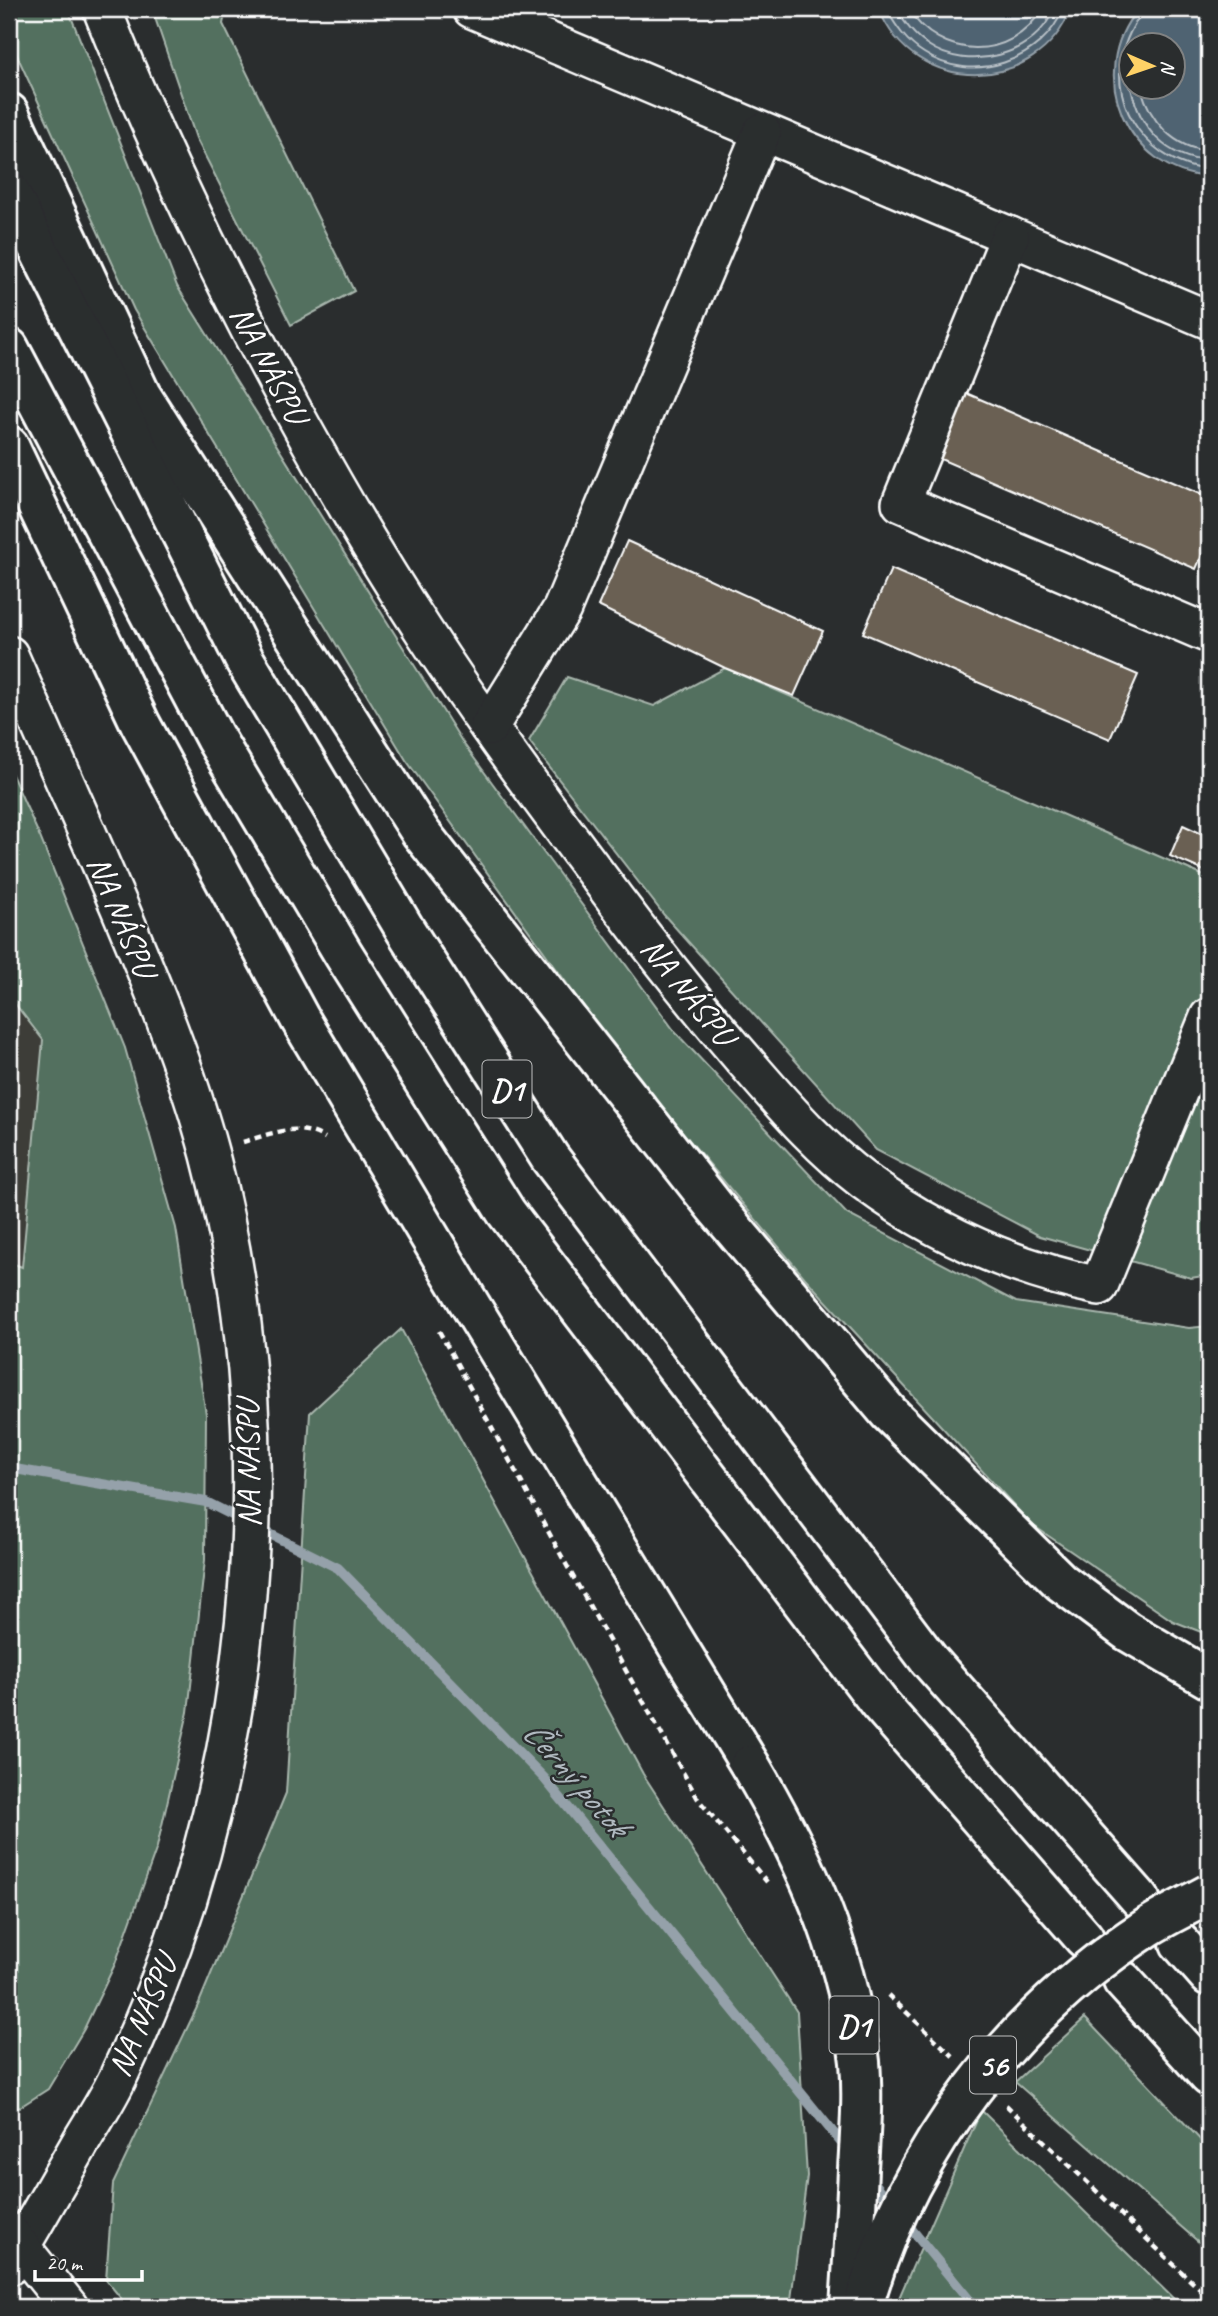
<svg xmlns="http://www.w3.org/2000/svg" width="1218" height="2316" font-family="Caveat,sans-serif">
	<rect width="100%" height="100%" fill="#2a2d2e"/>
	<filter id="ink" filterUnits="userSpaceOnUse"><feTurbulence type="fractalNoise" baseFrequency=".0143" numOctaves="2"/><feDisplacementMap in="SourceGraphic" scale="14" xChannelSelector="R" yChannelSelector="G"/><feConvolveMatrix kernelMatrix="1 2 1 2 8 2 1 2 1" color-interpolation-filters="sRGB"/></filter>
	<g filter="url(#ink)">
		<polygon fill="#3d3d39" points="9,996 43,1040 22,1268 9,1262"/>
		<g fill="#536f5e" stroke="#a9b7ae" stroke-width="2">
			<polygon points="9,9 68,9 177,286 463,743 676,1033 847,1214 1016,1302 1189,1328 1209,1326 1209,1635 1173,1621 1031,1524 805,1278 622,1060 406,760 134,310 9,38"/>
			<polygon points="152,9 226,9 223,24 354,291 291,325 196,138"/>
			<polygon points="725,668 1209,878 1209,1275 1191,1278 1040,1236 876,1150 664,915 529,741 567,677 654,706"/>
			<polygon points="9,768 40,837 125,1048 176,1228 206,1414 205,1560 188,1712 157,1847 115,1964 84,2029 48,2089 9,2114 9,1262 22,1267 43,1040 9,996"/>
			<polygon points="401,1329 643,1774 797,2012 807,2176 790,2307 128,2307 106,2280 113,2184 199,2003 286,1793 310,1413"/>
			<polygon points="1085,2018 1209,2149 1209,2251 1015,2082"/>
			<polygon points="981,2110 1182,2307 895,2307"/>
		</g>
		<g fill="#4f6372" stroke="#95a1aa" stroke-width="2" fill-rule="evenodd">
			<path d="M879,9H1071C1037,96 913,96 879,9Z"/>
			<path d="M1138,9H1209V177C1126,171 1084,73 1138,9ZM1130,46H1172V88H1130Z"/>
		</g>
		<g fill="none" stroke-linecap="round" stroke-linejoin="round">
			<g stroke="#b9c1c7" stroke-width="2">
				<path d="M886,9C896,26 906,42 924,53C972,85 1043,61 1063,9"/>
				<path d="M896,9C905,23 914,36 928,45C969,73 1036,55 1054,9"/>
				<path d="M908,9C940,60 1011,62 1042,9"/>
				<path d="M1143,9C1142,17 1136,20 1133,27C1129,34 1125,44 1123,52C1108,109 1152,165 1209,170"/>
				<path d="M1131,88C1140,128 1165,158 1209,161"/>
				<path d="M1141,88C1150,121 1173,148 1209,151"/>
			</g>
			<g stroke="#95a1aa" stroke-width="10">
				<polyline points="9,1468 206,1502 338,1568 544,1778 849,2152"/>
				<polyline points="868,2175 893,2206"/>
				<polyline points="903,2219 975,2307"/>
			</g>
		</g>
		<g fill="#6a6152" stroke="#fff" stroke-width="2">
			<polygon points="966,393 1209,498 1209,539 1196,569 938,458"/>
			<polygon points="627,541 823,631 794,696 725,668 598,606"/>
			<polygon points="891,569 1138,675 1110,739 863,633"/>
			<polygon points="1183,825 1209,837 1209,873 1170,856"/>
		</g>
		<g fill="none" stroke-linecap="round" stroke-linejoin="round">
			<g stroke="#fff" stroke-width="42">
				<g id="minor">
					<path d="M102,9C146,121 198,229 253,336C306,437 362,537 425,633C484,724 550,812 615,899C660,959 707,1018 757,1075C790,1113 823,1150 864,1181C935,1234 1013,1268 1099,1286L1209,1017"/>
					<polyline points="472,9 1209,320"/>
					<polyline points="1010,236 901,503 1209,634"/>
					<path d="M9,655C46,739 83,822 119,906C153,987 187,1069 210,1155C289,1456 253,1793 120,2073C110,2096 95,2118 82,2140C58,2182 34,2224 9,2266"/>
					<polyline points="489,727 562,609 762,132"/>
					<polyline points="9,2232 69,2307"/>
				</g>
			</g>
			<g stroke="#fff" stroke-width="44">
				<g id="highway">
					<polyline points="9,113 141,395 421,833 715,1207 889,1413 1061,1582 1127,1631 1209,1679"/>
					<polyline points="9,190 244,659 406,931 550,1158 929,1660 1140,1899"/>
					<polyline points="9,348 215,738 344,955 506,1212 879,1703 1084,1938"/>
					<polyline points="9,446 140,723 300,1019 471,1306 750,1765"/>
					<polyline points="1180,1943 1209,1976"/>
					<polyline points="1123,1981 1209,2076"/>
				</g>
			</g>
			<g stroke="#fff" stroke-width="4.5" stroke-dasharray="7 5" stroke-linecap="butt">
				<path d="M243,1142C273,1133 297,1122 325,1138"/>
				<polyline points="439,1331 566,1564 698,1799 767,1882"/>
				<polyline points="888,1995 953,2056"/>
				<polyline points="1006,2105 1209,2298"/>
			</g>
			<use href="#minor" stroke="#2a2d2e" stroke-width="37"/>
			<use href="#highway" stroke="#2a2d2e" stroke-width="38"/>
			<g stroke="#fff" stroke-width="44" stroke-linecap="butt">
				<g id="highway-bridge">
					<path d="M750,1765C805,1859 848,1952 860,2062C863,2097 860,2134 858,2169C856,2215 853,2261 850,2307"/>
					<path d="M864,2303C908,2149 1013,2014 1148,1927C1167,1915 1189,1905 1209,1894"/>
				</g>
			</g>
			<use href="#highway-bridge" stroke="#2a2d2e" stroke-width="38"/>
		</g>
	</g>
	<g text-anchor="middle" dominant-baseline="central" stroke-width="5" stroke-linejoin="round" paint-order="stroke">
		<g fill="#2a2d2e" stroke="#bfc0c0" stroke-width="2">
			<rect x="482.5" y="1060.5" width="49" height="57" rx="5"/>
			<rect x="829.5" y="1996.5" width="49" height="57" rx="5"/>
			<rect x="970" y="2036.5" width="46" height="57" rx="5"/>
		</g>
		<g font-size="32" font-weight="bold" fill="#fff">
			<text x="507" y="1089">D1</text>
			<text x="854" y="2025">D1</text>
			<text x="993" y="2065">56</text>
		</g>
		<g font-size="33" fill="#fff" stroke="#2a2d2e">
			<text transform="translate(269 364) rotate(62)">NA NÁSPU</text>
			<text transform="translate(122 916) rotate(67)">NA NÁSPU</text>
			<text transform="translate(688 991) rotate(51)">NA NÁSPU</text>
			<text transform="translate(248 1464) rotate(-91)">NA NÁSPU</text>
			<text transform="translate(142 2016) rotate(-67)">NA NÁSPU</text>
		</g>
		<g font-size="35" font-style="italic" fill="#b0b9c0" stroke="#2a2d2e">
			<text transform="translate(576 1778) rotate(49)">Černý potok</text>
		</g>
	</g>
	<rect width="1218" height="2316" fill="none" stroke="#2a2d2e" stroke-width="35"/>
	<rect x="18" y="18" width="1183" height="2281" fill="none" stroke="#fff" stroke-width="2.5" filter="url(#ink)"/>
	<g transform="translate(1152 66) rotate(92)"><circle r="33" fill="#2a2d2e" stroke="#7f8182" stroke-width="2"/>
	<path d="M0-5L12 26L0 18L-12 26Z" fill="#ffd166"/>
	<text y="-10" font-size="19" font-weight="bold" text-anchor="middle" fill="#ffffff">N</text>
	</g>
	<path d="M35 2270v10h107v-10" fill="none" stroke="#ffffff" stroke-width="3.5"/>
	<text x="46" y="2270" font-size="21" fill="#ffffff" stroke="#2a2d2e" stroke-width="5" paint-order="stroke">20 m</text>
</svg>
